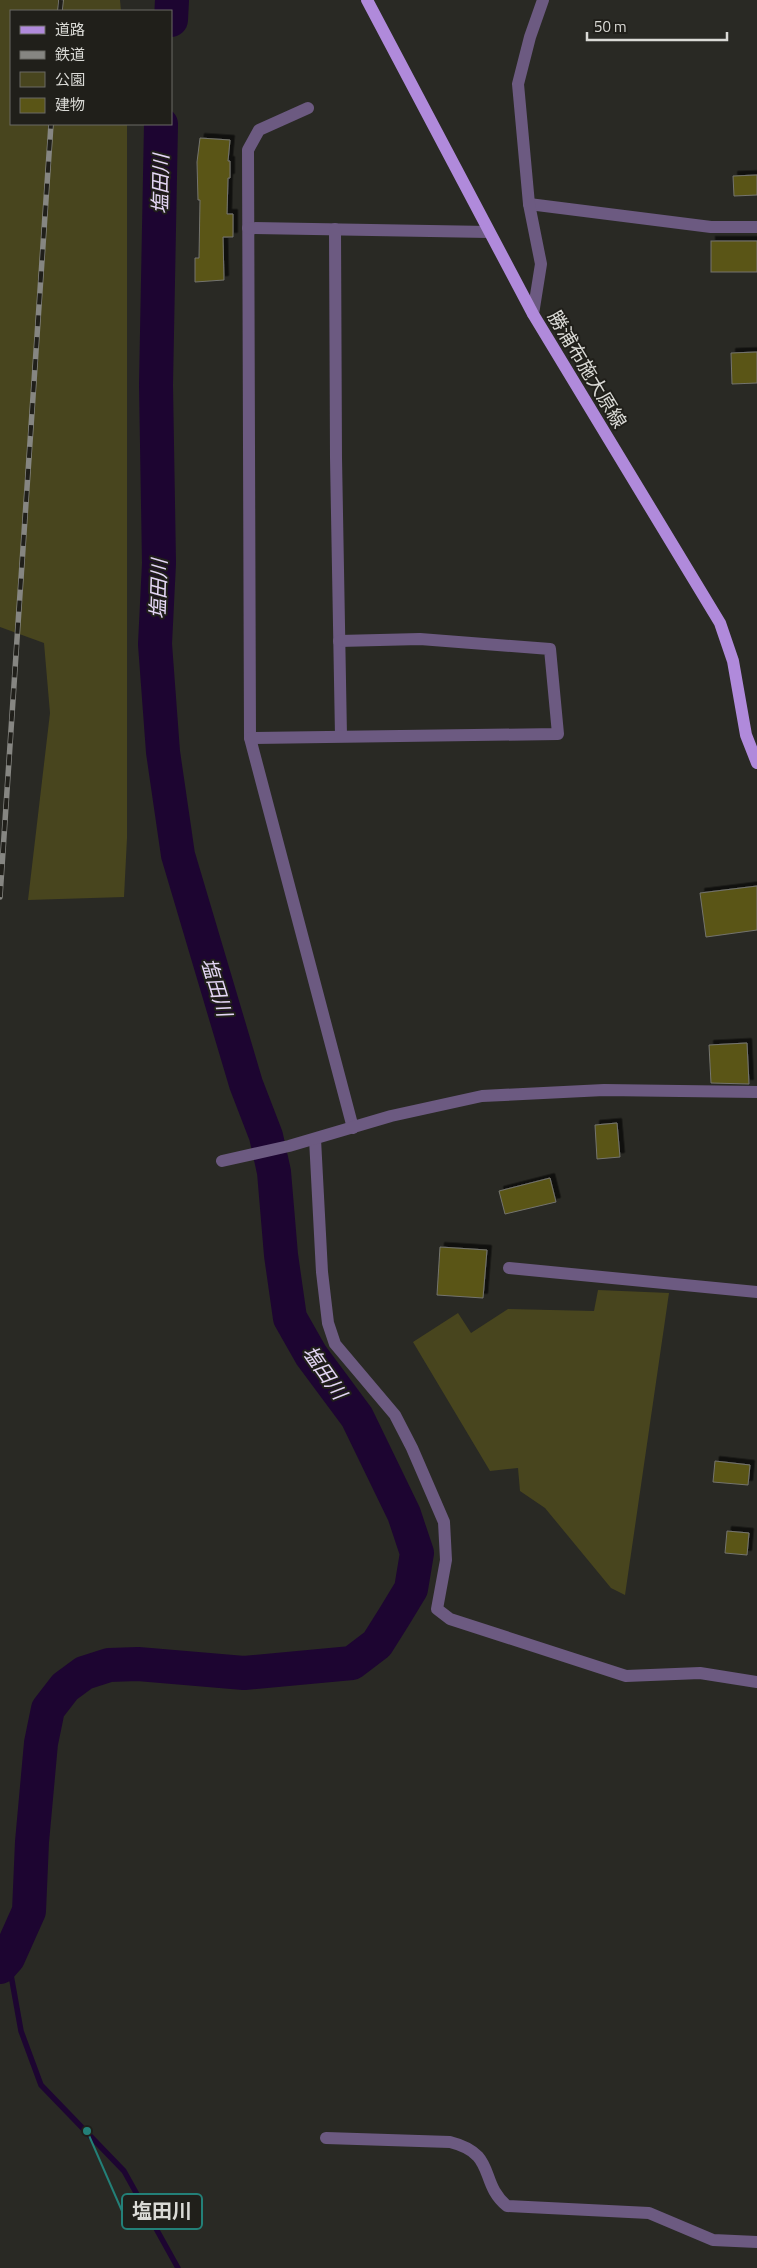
<svg xmlns="http://www.w3.org/2000/svg" width="757" height="2268" font-family="'Titillium Web','Noto Sans JP',sans-serif">
	<defs>
		<filter id="shadow"><feDropShadow dx="4.5" dy="-4.5" stdDeviation="0" flood-color="#0009"/></filter>
	</defs>
	<rect width="100%" height="100%" fill="#292924"/>
	<g fill="#48451e">
		<polygon points="0,0 120,0 121,11 11,11 11,124 127,124 127,838 124,897 28,900 50,713 44,643 0,627"/>
		<polygon points="598,1290 669,1293 625,1595 611,1588 545,1508 520,1491 518,1468 490,1471 413,1342 458,1313 471,1333 508,1309 594,1311"/>
	</g>
	<g fill="none" stroke-linecap="round" stroke-linejoin="round">
		<polyline stroke="#1d0531" stroke-width="5.5" points="8,1958 21,2031 41,2085 124,2171 178,2268"/>
		<g stroke="#1d0531" stroke-width="34">
			<polyline points="171,20 172,0"/>
			<polyline points="0,1967 8,1958 29,1911 32,1842 41,1743 48,1709 65,1687 84,1673 109,1665 138,1664 244,1673 352,1663 377,1644 394,1617 411,1589 417,1553 404,1514 357,1417 311,1355 290,1318 281,1255 274,1172 266,1136 246,1084 178,855 163,752 155,644 159,563 156,385 161,124"/>
		</g>
	</g>
	<g fill="#5a5516" stroke="#74746e" filter="url(#shadow)">
		<polygon points="200,138 230,140 228,161 230,161 230,178 228,178 227,214 233,214 233,237 223,237 224,280 195,282 195,258 199,258 200,200 198,200 197,162"/>
		<polygon points="757,175 757,195 734,196 733,176"/>
		<rect x="711" y="241" width="46" height="31"/>
		<polygon points="757,352 757,383 732,384 731,353"/>
		<polygon points="757,886 757,930 706,937 700,893"/>
		<polygon points="747,1043 749,1084 711,1083 709,1045"/>
		<polygon points="617,1123 620,1157 597,1159 595,1125"/>
		<polygon points="550,1178 556,1202 505,1214 499,1191"/>
		<polygon points="440,1247 487,1250 483,1298 437,1295"/>
		<polygon points="715,1461 750,1465 748,1485 713,1482"/>
		<polygon points="727,1531 749,1533 747,1555 725,1553"/>
	</g>
	<g fill="none" stroke-linecap="round" stroke-linejoin="round">
		<g stroke="#6c5a81" stroke-width="12">
			<polyline points="308,108 259,130 248,150 250,738 353,1128"/>
			<polyline points="529,204 711,227 757,227"/>
			<polyline points="248,228 489,232"/>
			<polyline points="335,229 336,458 341,736"/>
			<polyline points="533,314 541,264 529,204 518,84 530,37 543,0"/>
			<polyline points="250,738 558,734 550,649 420,639 339,641"/>
			<polyline points="315,1139 322,1272 328,1323 335,1344 395,1415 412,1448 444,1522 446,1560 437,1609 450,1619 626,1676 700,1673 757,1682"/>
			<polyline points="222,1161 289,1146 391,1116 482,1096 604,1090 757,1092"/>
			<polyline points="509,1268 757,1292"/>
			<path d="M326,2138L450,2142C498,2154 478,2182 507,2206L649,2213L713,2240L757,2242"/>
		</g>
		<polyline stroke="#b08adb" stroke-width="12" points="367,0 533,314 720,623 733,661 746,735 757,763"/>
		<g stroke="#868682" stroke-width="5.5">
			<g id="rail">
				<polyline points="60,11 61,0"/>
				<polyline points="0,897 51,124"/>
			</g>
		</g>
		<use href="#rail" stroke="#201f1a" stroke-width="4" stroke-dasharray="11" stroke-linecap="butt"/>
	</g>
	<g text-anchor="middle" dominant-baseline="central" stroke-width="4" stroke-linejoin="round" paint-order="stroke">
		<g font-size="19" fill="#dadad6" stroke="#201f1a">
			<text transform="translate(588 369) rotate(59)">勝浦布施大原線</text>
		</g>
		<g font-size="20" font-style="italic" fill="#e4d6f5" stroke="#201f1a">
			<text transform="translate(160 184) rotate(-89)">塩田川</text>
			<text transform="translate(158 589) rotate(-88)">塩田川</text>
			<text transform="translate(217 987) rotate(73)">塩田川</text>
			<text transform="translate(325 1372) rotate(55)">塩田川</text>
		</g>
	</g>
	<path fill="none" stroke="#238078" stroke-width="2" d="M87 2131L122 2211"/>
	<circle fill="#238078" stroke="#201f1a" stroke-width="2" cx="87" cy="2131" r="5"/>
	<rect fill="#201f1a" stroke="#238078" stroke-width="2" x="122" y="2194" width="80" height="35" rx="5"/>
	<g font-size="20" text-anchor="middle" font-weight="bold" fill="#dadad6">
		<text x="162" y="2218">塩田川</text>
	</g>
	<rect x="10" y="10" width="162" height="115" fill="#201f1a" stroke="#6a6a65"/>
	<rect x="20" y="26" width="25" height="8" fill="#b08adb" stroke="#6a6a65"/>
	<text x="55" y="35" font-size="15" fill="#dadad6">道路</text>
	<rect x="20" y="51" width="25" height="8" fill="#868682" stroke="#6a6a65"/>
	<text x="55" y="60" font-size="15" fill="#dadad6">鉄道</text>
	<rect x="20" y="72" width="25" height="15" fill="#48451e" stroke="#6a6a65"/>
	<text x="55" y="85" font-size="15" fill="#dadad6">公園</text>
	<rect x="20" y="98" width="25" height="15" fill="#5a5516" stroke="#6a6a65"/>
	<text x="55" y="110" font-size="15" fill="#dadad6">建物</text>
	<path d="M587 32v8h140v-8" fill="none" stroke="#dadad6" stroke-width="2.5"/>
	<text x="594" y="32" font-size="15" fill="#dadad6" stroke="#201f1a" stroke-width="4" paint-order="stroke">50 m</text>
</svg>
